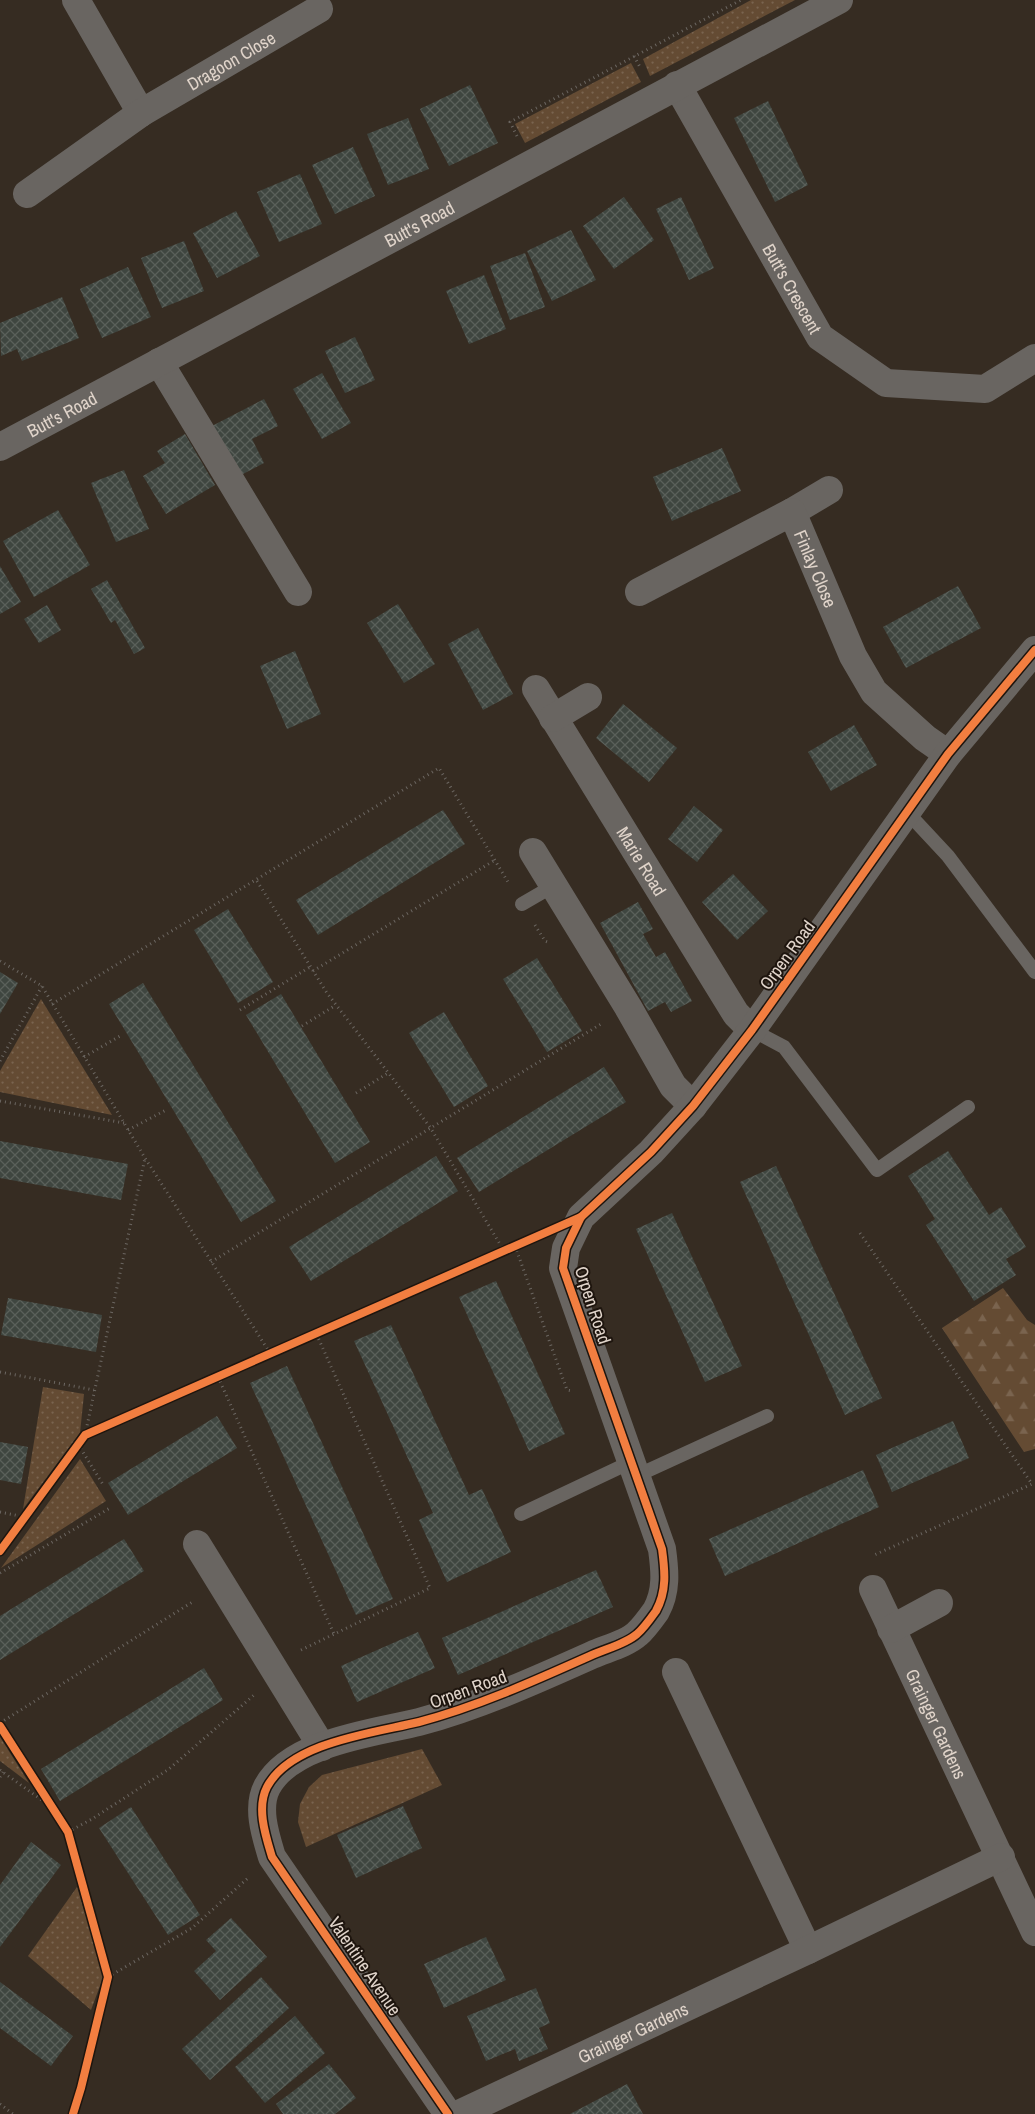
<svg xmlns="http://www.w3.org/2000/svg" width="1035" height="2114" font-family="'Archivo Narrow',sans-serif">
	<defs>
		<pattern id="grass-dots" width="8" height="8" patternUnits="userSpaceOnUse" patternTransform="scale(1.25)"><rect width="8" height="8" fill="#644b33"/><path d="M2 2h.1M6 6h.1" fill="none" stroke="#7a644f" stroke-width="1.8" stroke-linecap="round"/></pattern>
		<pattern id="forest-firs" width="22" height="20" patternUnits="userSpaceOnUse" patternTransform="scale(1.25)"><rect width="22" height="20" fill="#644b33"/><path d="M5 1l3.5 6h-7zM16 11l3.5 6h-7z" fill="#7a644f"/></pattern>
		<pattern id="building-cross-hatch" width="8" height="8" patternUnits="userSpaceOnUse" patternTransform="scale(1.25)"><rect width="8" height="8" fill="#3f4640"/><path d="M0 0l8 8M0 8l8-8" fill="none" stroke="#5a605a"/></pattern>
	</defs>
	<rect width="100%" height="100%" fill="#362c22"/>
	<g fill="url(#grass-dots)">
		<polygon points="751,0 795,0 650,76 643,59"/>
		<polygon points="631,63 641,82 525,143 515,124"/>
		<polygon points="41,999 112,1115 0,1092 0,1071"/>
		<polygon points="43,1387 84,1394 80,1433 23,1509"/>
		<polygon points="80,1459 106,1501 1,1568"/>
		<polygon points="0,1737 29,1783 0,1761"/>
		<polygon points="422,1749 442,1785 306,1847 298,1822 300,1804 309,1787 322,1775"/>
		<polygon points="77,1887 104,1975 91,2010 28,1956"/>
	</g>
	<polygon fill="url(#forest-firs)" points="1003,1288 1027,1320 1035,1325 1035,1449 1024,1452 942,1328"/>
	<g fill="url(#building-cross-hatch)">
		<polygon points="470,85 498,143 449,166 420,109"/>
		<polygon points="768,101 808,185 775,202 734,118"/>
		<polygon points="408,118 429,169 388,185 367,134"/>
		<polygon points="353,147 375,196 335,214 312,165"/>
		<polygon points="300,174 322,224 279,242 257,192"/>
		<polygon points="624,197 654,240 614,269 583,226"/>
		<polygon points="681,197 714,268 689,280 656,209"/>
		<polygon points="236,211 260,256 217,278 193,233"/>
		<polygon points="571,230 596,280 552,301 527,251"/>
		<polygon points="184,241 204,291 162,308 141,258"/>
		<polygon points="525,253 545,307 510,320 490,266"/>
		<polygon points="128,267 151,317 102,338 80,289"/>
		<polygon points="484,275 506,329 469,344 446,291"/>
		<polygon points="62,297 79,338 22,361 17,349 1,356 0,323"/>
		<polygon points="355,337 375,380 345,393 325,351"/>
		<polygon points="322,373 351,423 322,439 293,389"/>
		<polygon points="264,399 278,426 252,439 264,463 239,476 212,426"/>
		<polygon points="185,434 215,485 166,514 143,476 165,463 157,451"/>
		<polygon points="722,448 741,491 672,521 653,477"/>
		<polygon points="124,470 149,529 116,542 91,483"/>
		<polygon points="58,510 90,565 34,597 3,541"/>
		<polygon points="0,566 21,602 0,614"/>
		<polygon points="107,580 145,648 134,654 115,620 111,623 91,589"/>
		<polygon points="958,586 981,628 906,668 883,627"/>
		<polygon points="398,604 435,664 404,683 367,623"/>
		<polygon points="47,605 61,630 39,643 24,619"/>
		<polygon points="478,628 513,694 483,710 448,644"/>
		<polygon points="295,651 321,714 287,729 260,666"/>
		<polygon points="623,704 677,748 649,782 596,738"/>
		<polygon points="854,725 877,765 831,791 808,752"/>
		<polygon points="694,806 723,830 697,862 668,839"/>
		<polygon points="443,810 465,844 318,935 296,900"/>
		<polygon points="733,874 768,911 737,940 702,902"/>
		<polygon points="638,902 653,929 643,934 656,957 665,952 692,1001 671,1012 665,1002 648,1011 600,923"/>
		<polygon points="228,909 273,982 238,1003 194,930"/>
		<polygon points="537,958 582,1031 547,1052 503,979"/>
		<polygon points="0,972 18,983 0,1014"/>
		<polygon points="143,983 276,1201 241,1222 109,1004"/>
		<polygon points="281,994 370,1142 335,1163 246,1015"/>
		<polygon points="444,1012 488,1086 454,1107 409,1033"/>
		<polygon points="604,1067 626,1102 479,1192 457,1158"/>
		<polygon points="0,1141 128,1164 121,1200 0,1178"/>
		<polygon points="948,1151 989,1215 1001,1207 1026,1247 1006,1259 1016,1275 974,1301 926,1225 935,1219 908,1176"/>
		<polygon points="436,1156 458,1191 311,1281 289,1247"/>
		<polygon points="776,1166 882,1398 845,1415 740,1182"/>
		<polygon points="672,1213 742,1366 705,1382 636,1229"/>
		<polygon points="496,1281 565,1434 529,1451 459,1297"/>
		<polygon points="8,1298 102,1315 96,1352 1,1335"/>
		<polygon points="391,1325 469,1495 482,1489 511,1552 447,1582 419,1520 433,1513 354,1341"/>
		<polygon points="287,1366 393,1599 356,1615 250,1383"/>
		<polygon points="217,1416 237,1448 128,1515 108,1483"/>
		<polygon points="953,1421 969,1458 892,1492 876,1455"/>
		<polygon points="0,1442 28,1447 21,1484 0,1480"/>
		<polygon points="863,1470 879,1507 725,1576 709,1539"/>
		<polygon points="124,1539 144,1571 0,1660 0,1616"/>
		<polygon points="596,1570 613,1607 458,1675 442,1638"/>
		<polygon points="418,1632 435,1668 357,1702 341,1666"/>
		<polygon points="204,1668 223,1700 60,1801 41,1769"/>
		<polygon points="403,1806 422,1848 356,1878 337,1835"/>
		<polygon points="131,1807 200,1915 168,1935 99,1828"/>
		<polygon points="31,1842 61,1865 0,1947 0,1885"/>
		<polygon points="231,1918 267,1957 220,2000 194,1971 216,1951 206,1940"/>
		<polygon points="486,1937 506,1980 444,2008 424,1964"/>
		<polygon points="261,1977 289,2008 210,2080 182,2049"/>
		<polygon points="0,1982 73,2036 51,2066 0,2028"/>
		<polygon points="536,1988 550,2023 539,2028 548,2049 519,2061 515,2049 486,2061 467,2016"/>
		<polygon points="295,2016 325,2053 265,2103 235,2067"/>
		<polygon points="329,2064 356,2098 335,2114 283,2114 276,2104"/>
		<polygon points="627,2084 643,2114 570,2114"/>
	</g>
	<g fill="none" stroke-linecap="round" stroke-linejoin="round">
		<g stroke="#6c6762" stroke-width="3" stroke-dasharray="1 4" stroke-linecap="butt">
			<polyline points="634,56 641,69"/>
			<polyline points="517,136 510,122 741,0"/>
			<polyline points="257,881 327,993 430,1127 504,1251"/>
			<polyline points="535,925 545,941 550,943"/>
			<polyline points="0,961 42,986 145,1158 270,1353"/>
			<polyline points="313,971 495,860"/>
			<polyline points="52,1004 439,768 508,882"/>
			<polyline points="240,1010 310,967"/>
			<polyline points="302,1026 336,1005"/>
			<polyline points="84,1057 120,1036"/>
			<polyline points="0,1061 42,986"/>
			<polyline points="356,1093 388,1073"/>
			<polyline points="0,1101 124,1123"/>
			<polyline points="128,1130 166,1110"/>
			<polyline points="860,1233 1032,1484 872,1556"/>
			<polyline points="515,1246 567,1390 572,1391"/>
			<polyline points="211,1262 601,1024"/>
			<polyline points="0,1372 94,1390"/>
			<polyline points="218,1377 334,1634"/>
			<polyline points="85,1435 145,1158"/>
			<polyline points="78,1444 104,1486"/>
			<polyline points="0,1512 25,1517"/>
			<polyline points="0,1573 110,1508"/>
			<polyline points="301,1650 430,1588 316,1333"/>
			<polyline points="0,1723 194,1601"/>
			<polyline points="0,1770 50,1806"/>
			<polyline points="0,1777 3,1772"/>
			<polyline points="68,1832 92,1819 169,1769 254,1695"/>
			<polyline points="108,1977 192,1928 248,1878"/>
			<polyline points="0,2104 13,2114"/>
		</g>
		<g stroke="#696561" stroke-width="14">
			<polyline points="907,812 948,856 1035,972"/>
			<polyline points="522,904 553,886"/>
			<polyline points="752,1030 784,1047 877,1170 968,1107"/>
			<polyline points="636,1476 767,1416"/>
			<polyline points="521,1514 631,1462"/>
		</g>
		<g stroke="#696561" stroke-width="28">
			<polyline points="76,0 141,113"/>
			<path id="s1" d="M677,85L820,337L886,383L985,389L1035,358"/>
			<path id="s2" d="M27,194L141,113L319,9"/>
			<polyline points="159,362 298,592"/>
			<path id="s3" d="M0,447L839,0"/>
			<polyline points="792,512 829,490"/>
			<path id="s4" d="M639,592L792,512L853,656L874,692L925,738L948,754"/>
			<path id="s5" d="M536,689L736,1014L752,1030"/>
			<polyline points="553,718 588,697"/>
			<polyline points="533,852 628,1007 673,1086 693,1106"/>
			<polyline points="197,1544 322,1747"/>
			<path id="s6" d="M873,1589L1035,1932"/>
			<polyline points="891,1629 939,1603"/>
			<polyline points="676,1672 808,1950"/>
			<path d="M448,2114L272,1857C266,1837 256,1808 267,1787C291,1742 374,1733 419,1722C479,1706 536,1680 592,1655C605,1649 626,1644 637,1634C643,1629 651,1618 656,1611C667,1591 665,1571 662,1549L563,1268L566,1248L581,1217L651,1152L693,1106L752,1030L948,754L1035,650"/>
			<path id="s7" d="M459,2114L808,1950L1001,1857"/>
		</g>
		<g stroke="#1e150e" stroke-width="11">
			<g id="cycleway">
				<polyline points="0,1551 85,1435 581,1217"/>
				<polyline points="0,1726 68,1832 108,1977 81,2088 73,2114"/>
				<path d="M448,2114L272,1857C266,1837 256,1808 267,1787C291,1742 374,1733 419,1722C479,1706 536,1680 592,1655C605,1649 626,1644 637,1634C643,1629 651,1618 656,1611C667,1591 665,1571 662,1549L563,1268L566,1248L581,1217L651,1152L693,1106L752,1030L948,754L1035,650"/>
			</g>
		</g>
		<use href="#cycleway" stroke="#f27e40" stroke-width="8"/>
	</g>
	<g text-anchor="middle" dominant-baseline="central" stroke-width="4" stroke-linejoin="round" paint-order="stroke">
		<g font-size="18" fill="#e0d4ca" stroke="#1e150e">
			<text stroke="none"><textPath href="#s2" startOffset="244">Dragoon Close</textPath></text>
			<text stroke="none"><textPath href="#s3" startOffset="475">Butt's Road</textPath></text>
			<text stroke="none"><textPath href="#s1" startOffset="234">Butt's Crescent</textPath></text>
			<text stroke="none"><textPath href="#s3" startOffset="70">Butt's Road</textPath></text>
			<text stroke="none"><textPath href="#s4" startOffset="234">Finlay Close</textPath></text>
			<text stroke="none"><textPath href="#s5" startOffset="202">Marie Road</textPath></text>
			<text transform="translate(787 955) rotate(-54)">Orpen Road</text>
			<text transform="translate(593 1305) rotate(72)">Orpen Road</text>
			<text transform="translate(468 1689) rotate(-20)">Orpen Road</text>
			<text stroke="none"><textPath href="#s6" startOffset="149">Grainger Gardens</textPath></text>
			<text transform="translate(365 1966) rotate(56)">Valentine Avenue</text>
			<text stroke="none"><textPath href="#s7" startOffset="192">Grainger Gardens</textPath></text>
		</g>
	</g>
</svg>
